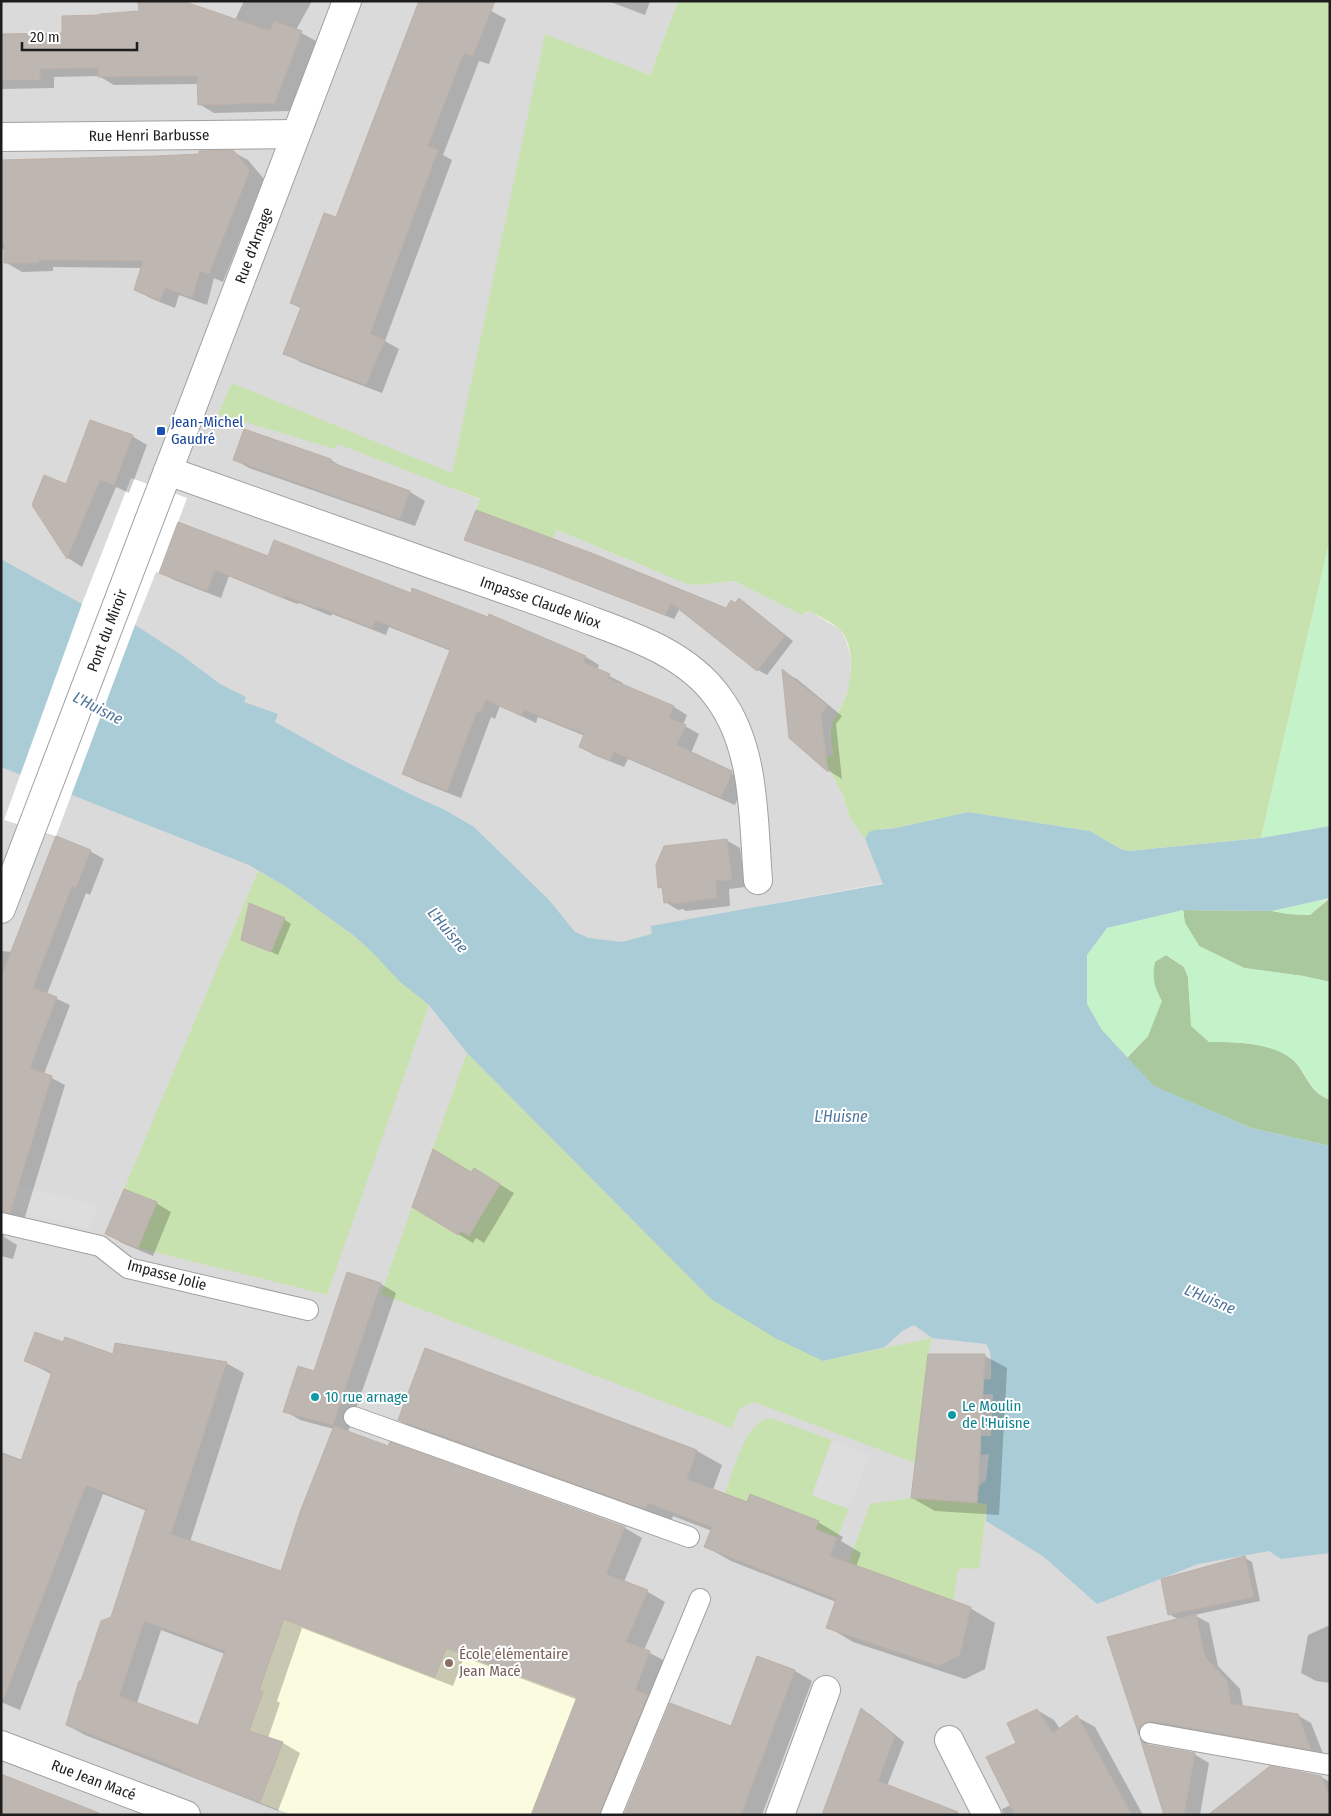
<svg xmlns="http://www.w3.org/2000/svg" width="1331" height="1816" font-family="'Fira Sans Condensed',sans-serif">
	<rect width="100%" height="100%" fill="#edeae4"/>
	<polygon fill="#dbdada" points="1,1 678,1 650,75 569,44 449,487 481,500 476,509 553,539 557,530 648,568 697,585 734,581 804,615 809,611 840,630 846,641 851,659 850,683 842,705 833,722 830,733 833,755 823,758 843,795 850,818 865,839 883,883 761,906 1330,1315 1330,1815 1,1815"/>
	<polygon fill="#fbfbdf" points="298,1520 650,1651 587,1815 292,1815 181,1772 216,1676 244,1685"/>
	<g fill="#c8e2af">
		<path d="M678,1H1330V539L1261,838L1129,851L1121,849L1090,831L968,812L896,828L881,829L867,836L865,839L850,818L843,795L823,758L833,755C832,745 829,734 832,724C834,717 840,711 843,703C852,683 857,646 839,629C831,621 818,616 809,611L802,615L734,581L697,585L687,584L557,530L553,539L476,510L480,499L338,444L335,449L218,414L232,383L452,473L545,34L650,75Z"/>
		<polygon points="258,871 288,888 353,935 370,950 399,981 429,1005 327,1295 138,1248 157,1202 124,1189"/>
		<polygon points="467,1053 711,1299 823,1361 932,1338 928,1354 915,1463 754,1402 739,1409 732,1428 381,1294"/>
		<path d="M765,1419H774L832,1440L812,1495L849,1509L837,1538L815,1529L818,1521L747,1502L725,1494C733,1472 743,1429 765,1419Z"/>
		<polygon points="911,1498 987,1504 979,1569 961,1568 960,1570 958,1570 952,1610 846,1570 870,1504"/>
	</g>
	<g fill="#a9c89d">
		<polygon points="1330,898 1330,982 1303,976 1244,968 1199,946 1185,923 1183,910 1272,911 1288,914 1310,915"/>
		<path d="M1166,955L1184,967L1188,977L1190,1007L1209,1042C1236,1042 1278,1042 1297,1064C1308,1079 1311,1093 1330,1100V1146L1251,1128L1153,1086L1127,1058L1148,1036L1153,1020L1155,989L1152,974L1155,961Z"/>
	</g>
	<g fill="#c5f3c9">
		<polygon points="1330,539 1330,826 1261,838"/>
		<polygon points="1327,899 1310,915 1288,914 1272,911"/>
		<path d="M1183,910L1185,923L1199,946L1244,968L1303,976L1330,982V1100C1312,1093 1308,1078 1297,1064C1278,1042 1236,1042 1209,1042L1191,1026L1188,977L1184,967L1166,955L1155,962C1152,977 1154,987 1162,1001L1148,1036L1127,1057L1102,1030L1087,1004V955L1107,928Z"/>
	</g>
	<g fill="#ddd">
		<polygon points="9,1182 98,1205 89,1229 1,1207"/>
		<polygon points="832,1440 870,1455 849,1509 812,1495"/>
	</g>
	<path fill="#a9ccd6" d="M1,559L82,604L135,625L180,654L220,684L246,697L244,702L278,714L275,722L346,762L414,796L443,809L474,827L549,900L575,932L589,938L622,942L652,934L651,926L883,884L865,839L869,832L875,830L896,828L968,812L1090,831L1121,849L1129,851L1261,838L1330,826V898L1272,911L1183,910L1107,928L1087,955V1004L1102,1030L1154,1086L1251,1128L1330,1146V1553L1281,1559L1269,1551L1198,1564L1097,1604L1044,1557L986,1521L987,1504L977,1503L979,1486L986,1480L989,1454L981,1455V1436H991L993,1394L973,1395L974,1381L991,1379C991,1367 993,1353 986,1344L932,1338L914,1325L902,1331L885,1347L823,1361L775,1338L711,1299L467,1053L429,1005L399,981L370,950L353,935L288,888L249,865L1,767Z"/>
	<polygon fill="#fff" points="131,478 187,498 159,573 156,572 135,625 56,836 4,820 82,604"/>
	<g fill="#0003" fill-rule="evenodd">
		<polygon points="140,1 188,1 188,4 235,20 244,1 312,1 296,30 316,41 290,111 214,113 199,104 198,84 114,85 99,76 54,77 54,88 1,89 1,35 64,34 100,16 140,12"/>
		<polygon points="608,1 650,1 645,15"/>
		<polygon points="491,11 506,19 489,64 479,61 443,155 452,160 385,341 399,349 382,393 300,362 285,353 302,309 291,303 337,219"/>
		<polygon points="233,152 248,160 264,179 223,282 214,278 207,305 179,295 175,308 150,298 135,289 142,268 53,267 53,271 22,272 5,262 5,250 1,248 1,162 157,158"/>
		<polygon points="245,430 331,460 347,470 410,492 425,501 415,526 249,468 234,459"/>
		<polygon points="132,436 147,445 129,493 116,487 82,567 68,558 33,505 67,486"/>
		<polygon points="466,539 726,609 736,604 739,600 748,605 793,641 767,675 758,670 680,608 674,619 546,569 474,544"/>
		<polygon points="268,558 411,594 489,618 490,616 586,657 599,665 597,670 623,683 622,685 674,707 687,715 683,725 699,734 691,753 745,780 735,805 628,759 624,767 594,755 580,747 585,736 538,717 536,723 500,706 495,719 491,717 461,798 417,781 404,774 451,651 389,627 386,635 332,614 331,616 299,603 297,604 229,576 221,598 174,580 160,572"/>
		<polygon points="783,672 797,679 842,716 836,724 842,779 829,771 790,738"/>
		<polygon points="56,838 90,851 104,859 90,895 86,893 47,994 70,1005 44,1074 65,1085 24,1220 3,1228 4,1237 17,1245 13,1259 1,1256 1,951 13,952 37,885"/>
		<polygon points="726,840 740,848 745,887 729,889 730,906 686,911 683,909 678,910 665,902 663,889 659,887"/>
		<polygon points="284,919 291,924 278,955 242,939"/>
		<polygon points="471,1174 489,1178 514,1193 484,1243 476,1238 473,1243 458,1234"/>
		<polygon points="156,1203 171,1212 153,1256 122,1243 107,1234"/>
		<path d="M348,1273L381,1284L396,1293L348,1432L389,1447L390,1444L625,1528L642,1538L624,1582L648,1592L665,1602L644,1650L667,1662L620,1815H532L578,1700L464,1657L453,1686L302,1628L277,1701L280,1703L268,1738L283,1743L300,1753L278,1811L85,1735L67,1725L81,1683L112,1618L147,1511L103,1494L20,1710L1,1702V1452L22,1460L53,1375L26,1361L64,1344L114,1356L226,1363L244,1373L190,1542L282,1572L334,1429L300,1420L285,1411L315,1373ZM161,1630L225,1654L199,1726L137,1703Z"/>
		<polygon points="426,1350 697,1451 722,1465 713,1490 748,1504 818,1522 843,1537 841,1541 861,1553 856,1567 970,1608 995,1623 985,1669 965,1679 853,1642 828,1627 836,1602 731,1561 706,1547 712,1531 673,1516 671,1522 424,1434 399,1420"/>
		<polygon points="985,1356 1007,1368 999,1515 935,1511 912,1498"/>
		<polygon points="1245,1558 1252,1562 1260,1601 1194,1615 1209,1623 1218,1666 1240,1689 1243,1707 1297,1715 1311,1723 1324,1756 1152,1741 1140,1734 1109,1638 1179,1620 1169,1614"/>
		<polygon points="1330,1625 1330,1683 1316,1681 1301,1673 1308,1635"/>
		<polygon points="758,1657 795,1671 812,1681 762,1815 625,1815 731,1727"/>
		<polygon points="862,1710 871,1715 904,1742 887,1786 823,1815"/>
		<polygon points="1037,1710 1054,1720 1060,1729 1077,1717 1095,1727 1143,1815 1003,1815 1002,1809 1011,1805 1018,1744"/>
		<polygon points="1142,1741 1152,1747 1194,1754 1209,1763 1200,1815 1165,1815"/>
		<polygon points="1321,1777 1330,1782 1330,1815"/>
	</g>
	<g fill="#bdb6b1" stroke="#bdb1a8" fill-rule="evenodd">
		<polygon points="138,1 183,1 270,31 274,21 302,31 275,103 198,105 197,76 98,77 98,68 40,69 40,80 1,80 1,34 62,33 62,16 99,15 100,14 139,11"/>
		<polygon points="419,1 495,1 473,56 464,53 428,146 438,150 370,334 385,340 366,385 283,354 301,307 290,303 324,213 336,217"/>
		<polygon points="233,150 250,170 209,274 200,271 192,298 165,288 160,301 134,290 143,261 39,260 39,263 4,263 4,243 1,244 1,160 157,156 199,154 199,151"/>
		<polygon points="90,420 133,435 114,485 100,480 67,559 32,505 44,475 66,484"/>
		<polygon points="244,429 331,459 330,462 410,491 400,519 233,460"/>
		<polygon points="476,510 594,554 726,608 731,600 735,603 739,598 785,636 757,671 671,603 665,615 536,565 464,540"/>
		<polygon points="178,522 268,556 274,540 411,593 412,588 488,617 489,614 586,656 583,662 610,674 608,678 674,706 669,718 686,725 677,745 732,771 732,773 721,798 614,752 610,761 579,747 584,734 524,710 522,716 486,700 481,712 477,711 447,791 402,774 450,650 375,620 372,628 318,607 318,609 285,596 283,598 215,570 207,591 159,573"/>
		<polygon points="782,669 828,706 821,715 828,772 789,738"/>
		<polygon points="56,836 91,850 76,888 72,886 33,988 57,997 30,1068 52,1076 10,1213 1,1211 1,977"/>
		<polygon points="727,839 732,880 716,881 717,898 672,904 671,902 664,903 662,887 658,888 656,865 664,846"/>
		<polygon points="249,903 285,918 271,952 241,940"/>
		<polygon points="433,1149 471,1172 474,1168 500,1184 469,1236 461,1231 458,1235 412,1207"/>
		<polygon points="124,1189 157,1202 138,1248 105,1234"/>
		<polygon points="347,1272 381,1283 333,1425 283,1412 298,1366 314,1371"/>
		<path d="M35,1332L63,1342L65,1337L113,1354L115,1343L227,1362L171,1534L281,1571L300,1512L334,1426L388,1446L390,1442L625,1527L606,1574L648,1590L626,1642L650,1651L635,1690L648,1695L599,1815H531L577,1697L446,1648L435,1677L284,1619L259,1690L263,1692L249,1731L283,1742L260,1802L181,1772L182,1770L66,1725L79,1681H81L101,1621L111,1617L146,1509L86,1485L4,1698L1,1697V1453L21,1461L52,1372L24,1361ZM144,1621L225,1651L198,1725L119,1696Z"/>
		<polygon points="425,1348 697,1450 687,1479 747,1502 750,1494 819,1521 815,1529 837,1538 830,1556 971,1607 960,1655 939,1666 826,1628 836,1599 704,1547 712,1527 648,1503 645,1509 398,1420"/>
		<polygon points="928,1354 985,1354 977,1503 911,1498"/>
		<polygon points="1245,1556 1254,1597 1168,1615 1161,1579"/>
		<polygon points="1196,1614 1205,1657 1227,1680 1231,1704 1298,1714 1311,1750 1152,1721 1146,1722 1141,1725 1138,1730 1139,1735 1107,1637"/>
		<polygon points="757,1656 795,1670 741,1815 624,1815 670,1703 731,1726"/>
		<polygon points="861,1708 895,1736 878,1781 958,1812 958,1815 822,1815"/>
		<polygon points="1037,1709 1053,1733 1077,1715 1132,1815 1015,1815 986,1757 1016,1743 1007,1723"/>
		<polygon points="1140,1738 1143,1742 1148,1745 1195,1753 1184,1815 1164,1815"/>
		<polygon points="1270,1766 1321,1776 1330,1798 1330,1815 1208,1815"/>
		<polygon points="1,1774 99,1813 99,1815 1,1815"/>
	</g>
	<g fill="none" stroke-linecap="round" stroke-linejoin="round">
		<g stroke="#a1a1a1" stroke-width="22">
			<g id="lane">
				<polyline points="1,1223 100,1246 128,1268 308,1310"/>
				<polyline points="354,1417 689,1537"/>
				<polyline points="1150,1733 1330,1765"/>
				<polyline points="611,1815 700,1599"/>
			</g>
		</g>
		<g stroke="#a1a1a1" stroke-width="30">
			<g id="street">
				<path id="s1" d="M1,137L296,134"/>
				<path id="s2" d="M168,471C258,503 348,535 437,566C483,582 530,598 576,615C626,634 685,651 718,697C756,748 753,818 758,880"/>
				<path id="s3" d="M1,909L347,1"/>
				<polyline points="949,1740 987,1815"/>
				<path id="s4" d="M1,1745L186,1815"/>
				<polyline points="780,1815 826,1690"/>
			</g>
		</g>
		<use href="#lane" stroke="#fff" stroke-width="20"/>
		<use href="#street" stroke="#fff" stroke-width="28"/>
	</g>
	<rect fill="#1a4fb4" stroke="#fff" stroke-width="2" x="156" y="426" width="10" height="10" rx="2.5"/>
	<g fill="#0f9aa8" stroke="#fff" stroke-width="2">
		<circle cx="315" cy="1397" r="5"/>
		<circle cx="952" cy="1415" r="5"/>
	</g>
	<circle fill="#8d6e63" stroke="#fff" stroke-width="2" cx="449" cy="1663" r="5"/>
	<g text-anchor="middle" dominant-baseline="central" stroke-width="4" stroke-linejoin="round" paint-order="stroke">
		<g font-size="15" fill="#1d1d1d" stroke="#fff">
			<text stroke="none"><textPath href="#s1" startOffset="148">Rue Henri Barbusse</textPath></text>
			<text stroke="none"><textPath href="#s3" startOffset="710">Rue d'Arnage</textPath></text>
			<text stroke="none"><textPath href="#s2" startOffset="395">Impasse Claude Niox</textPath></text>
			<text stroke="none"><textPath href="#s3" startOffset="298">Pont du Miroir</textPath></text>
			<text transform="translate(167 1275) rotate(15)">Impasse Jolie</text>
			<text stroke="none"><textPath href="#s4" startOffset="99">Rue Jean Macé</textPath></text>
		</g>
		<g font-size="15" fill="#164399" stroke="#fff" text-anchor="start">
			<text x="171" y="422">Jean-Michel<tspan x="171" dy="17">Gaudré</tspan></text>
		</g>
		<g font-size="15" fill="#0d838f" stroke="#fff" text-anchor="start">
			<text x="325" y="1397">10 rue arnage</text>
			<text x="962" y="1406">Le Moulin<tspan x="962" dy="17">de l'Huisne</tspan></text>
		</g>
		<g font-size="15" fill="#785e54" stroke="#fff" text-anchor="start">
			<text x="459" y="1654">École élémentaire<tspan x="459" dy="17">Jean Macé</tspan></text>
		</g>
		<g font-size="16" font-style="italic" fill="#51769b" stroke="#fff">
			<text transform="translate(98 708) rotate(27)">L'Huisne</text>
			<text transform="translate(448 930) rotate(50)">L'Huisne</text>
			<text x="841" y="1116">L'Huisne</text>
			<text transform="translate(1210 1299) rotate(23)">L'Huisne</text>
		</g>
	</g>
	<rect width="1331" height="1816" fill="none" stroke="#1d1d1d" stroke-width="5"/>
	<path d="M22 42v8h115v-8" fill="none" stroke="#1d1d1d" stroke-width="2.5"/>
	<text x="30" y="42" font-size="15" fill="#1d1d1d" stroke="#ffffff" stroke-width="4" paint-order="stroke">20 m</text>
</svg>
